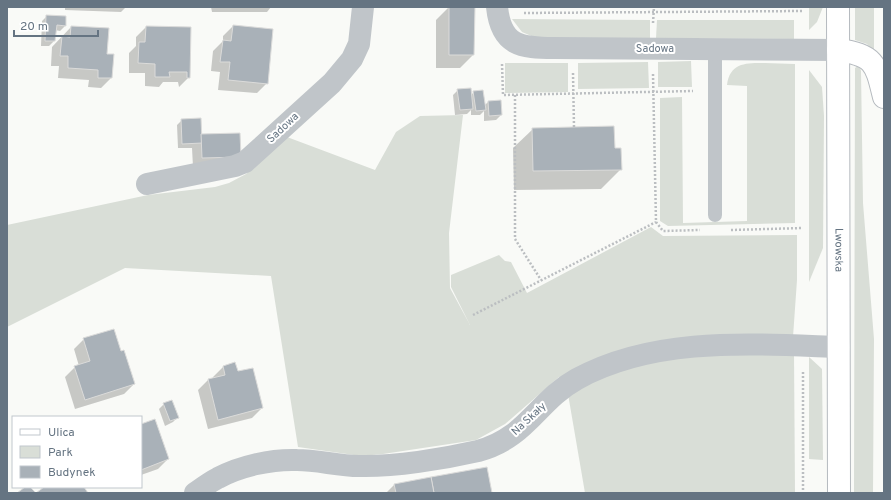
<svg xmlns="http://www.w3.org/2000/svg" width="891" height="500" font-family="Overpass,sans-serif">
	<rect width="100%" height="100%" fill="#f9faf7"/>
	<g fill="#d9ded7">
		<polygon points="809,7 823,7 817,22 809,30"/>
		<polygon points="855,7 874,7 874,52 867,44 855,40"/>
		<polygon points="512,19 650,20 650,38 536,38 522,32"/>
		<polygon points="657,20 794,20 794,39 656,38"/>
		<polygon points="691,61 692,87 658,87 658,62"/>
		<polygon points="648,62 649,88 578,89 578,63"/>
		<polygon points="505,63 568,63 568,92 505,93"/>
		<path d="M765,63L795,64V223L668,226L660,221V98L682,97L683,223L747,221V86L727,85C730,62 747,63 765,63Z"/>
		<polygon points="858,66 860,67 861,71 863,203 874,339 873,493 854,493 855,68"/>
		<polygon points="809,70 822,87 824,116 823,248 809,282"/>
		<polygon points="463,115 449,233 450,288 470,325 451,287 451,275 499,255 505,261 511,262 527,293 651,227 663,236 797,235 797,280 793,337 559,377 505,424 476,440 383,454 361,456 298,447 271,276 125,268 7,327 7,225 148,195 215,187 229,183 246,174 287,137 375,170 396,132 420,116"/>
		<polygon points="794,353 795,493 585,493 568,394 578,386 652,358"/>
		<polygon points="809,357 822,369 823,460 809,459"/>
	</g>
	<g fill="#0003">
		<polygon points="65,7 126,7 121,12 65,10"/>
		<polygon points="211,7 271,7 267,12 212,12"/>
		<polygon points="449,7 474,7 473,55 460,68 436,68 436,20"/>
		<polygon points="47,16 65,26 60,31 55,30 54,41 49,46 41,46 42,21"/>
		<polygon points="233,26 267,83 257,93 218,90 220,72 211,71 213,51 223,41 223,36"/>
		<polygon points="71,27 106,55 111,78 101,88 88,87 89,80 58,78 59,66 51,66 52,47"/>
		<polygon points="146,27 189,28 189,77 179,87 178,82 163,82 159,87 145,86 145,73 129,73 129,53 136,46 136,37"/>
		<polygon points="458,90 471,95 474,92 484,106 488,102 501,115 496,120 484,121 484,111 480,115 471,115 471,110 467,114 455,115 453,95"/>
		<polygon points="182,120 200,135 240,156 193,167 192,148 178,148 177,125"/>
		<polygon points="533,129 621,169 601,189 514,190 513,148"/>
		<polygon points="84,339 121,353 134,384 124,394 75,409 65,377 75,367 79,366 74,349"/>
		<polygon points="235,364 237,372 262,408 252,418 208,429 198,390 208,380 214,379 213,377 223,367"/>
		<polygon points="164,404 178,417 173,422 165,426 159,409"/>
		<polygon points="141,425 168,459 158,469 141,475"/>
		<polygon points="394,485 491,493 386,493"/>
	</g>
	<g fill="#a9b1b8" stroke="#dbdbda">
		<polygon points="449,7 475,7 474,55 449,55"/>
		<polygon points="46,15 66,16 66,26 57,25 55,41 45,41"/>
		<polygon points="233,25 273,29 268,84 228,80 230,62 220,62 223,40 231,41"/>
		<polygon points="71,26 109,28 107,54 114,54 112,78 98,78 98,70 68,68 68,56 60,56 62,36 70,37"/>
		<polygon points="146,26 191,27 190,78 187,78 187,72 169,72 170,77 155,77 155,64 138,63 139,42 145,42"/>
		<polygon points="471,88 473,109 460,110 457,89"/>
		<polygon points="483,90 486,110 476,111 473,91"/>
		<polygon points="501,100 502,115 489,116 488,101"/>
		<polygon points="201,118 202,143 182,144 181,119"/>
		<polygon points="614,126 615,148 621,148 622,170 533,171 532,128"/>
		<polygon points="240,133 241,157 202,158 201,134"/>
		<polygon points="114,329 121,351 124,350 135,384 85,400 74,366 90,361 83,338"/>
		<polygon points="235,362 238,371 253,368 263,408 218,420 208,379 225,375 223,366"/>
		<polygon points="172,400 179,418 170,421 163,403"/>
		<polygon points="155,419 169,459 141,470 141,424"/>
		<polygon points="487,467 492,493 434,493 431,477"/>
		<polygon points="431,477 434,493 396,493 394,484"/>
		<polygon points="25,487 30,487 36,493 44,487 84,487 88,493 17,493"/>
	</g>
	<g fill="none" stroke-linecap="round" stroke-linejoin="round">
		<g stroke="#b5babf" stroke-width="24">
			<g id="secondary">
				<path id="s1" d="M838,7L839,493"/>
				<path d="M838,50C875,55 876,64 884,97"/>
			</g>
		</g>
		<g stroke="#bbbec1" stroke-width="2.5" stroke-dasharray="2 2" stroke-linecap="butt">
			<polyline points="524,13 803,11"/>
			<polyline points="653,23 654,7"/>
			<polyline points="502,64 503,95 693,91"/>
			<polyline points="573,73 574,127"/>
			<polyline points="653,74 656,222 663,231 700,230"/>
			<polyline points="515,95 515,239 541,280"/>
			<polyline points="731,230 803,228"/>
			<polyline points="473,315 656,222"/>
			<polyline points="803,372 803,493"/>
		</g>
		<polyline stroke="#c0c5c9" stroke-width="14" points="715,50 715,215"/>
		<g stroke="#c0c5c9" stroke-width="22">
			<path d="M497,7C501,46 521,48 554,48L838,50"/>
			<polyline points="147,184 235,166 245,162 332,83 352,59 359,44 363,7"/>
			<path d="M195,493C202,488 210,482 218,478C240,466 272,459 297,460C318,460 338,466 359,466C394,467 443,459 478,451C527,438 537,401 577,379C655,336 753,344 839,347"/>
		</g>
		<use href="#secondary" stroke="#fff" stroke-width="22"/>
	</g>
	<g text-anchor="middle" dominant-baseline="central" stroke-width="4" stroke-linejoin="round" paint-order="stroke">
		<g font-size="11" fill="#657482" stroke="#fff">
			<text x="655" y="49">Sadowa</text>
			<text transform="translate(283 128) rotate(-43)">Sadowa</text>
			<text stroke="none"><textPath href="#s1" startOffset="243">Lwowska</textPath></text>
			<text transform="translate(529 419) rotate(-43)">Na Skały</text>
		</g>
	</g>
	<rect width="891" height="500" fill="none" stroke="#657482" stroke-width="16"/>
	<rect x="12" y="416" width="130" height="72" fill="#ffffff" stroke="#c1c7cd"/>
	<rect x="20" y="429" width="20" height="6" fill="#ffffff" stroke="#c1c7cd"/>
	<text x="48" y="436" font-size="12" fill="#657482">Ulica</text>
	<rect x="20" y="446" width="20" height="12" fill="#d9ded7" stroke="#c1c7cd"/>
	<text x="48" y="456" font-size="12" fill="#657482">Park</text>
	<rect x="20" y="466" width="20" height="12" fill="#a9b1b8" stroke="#c1c7cd"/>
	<text x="48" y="476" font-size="12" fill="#657482">Budynek</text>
	<path d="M14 30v6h84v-6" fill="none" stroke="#657482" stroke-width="2"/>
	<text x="20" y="30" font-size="12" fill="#657482" stroke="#ffffff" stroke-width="3" paint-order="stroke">20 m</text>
</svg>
